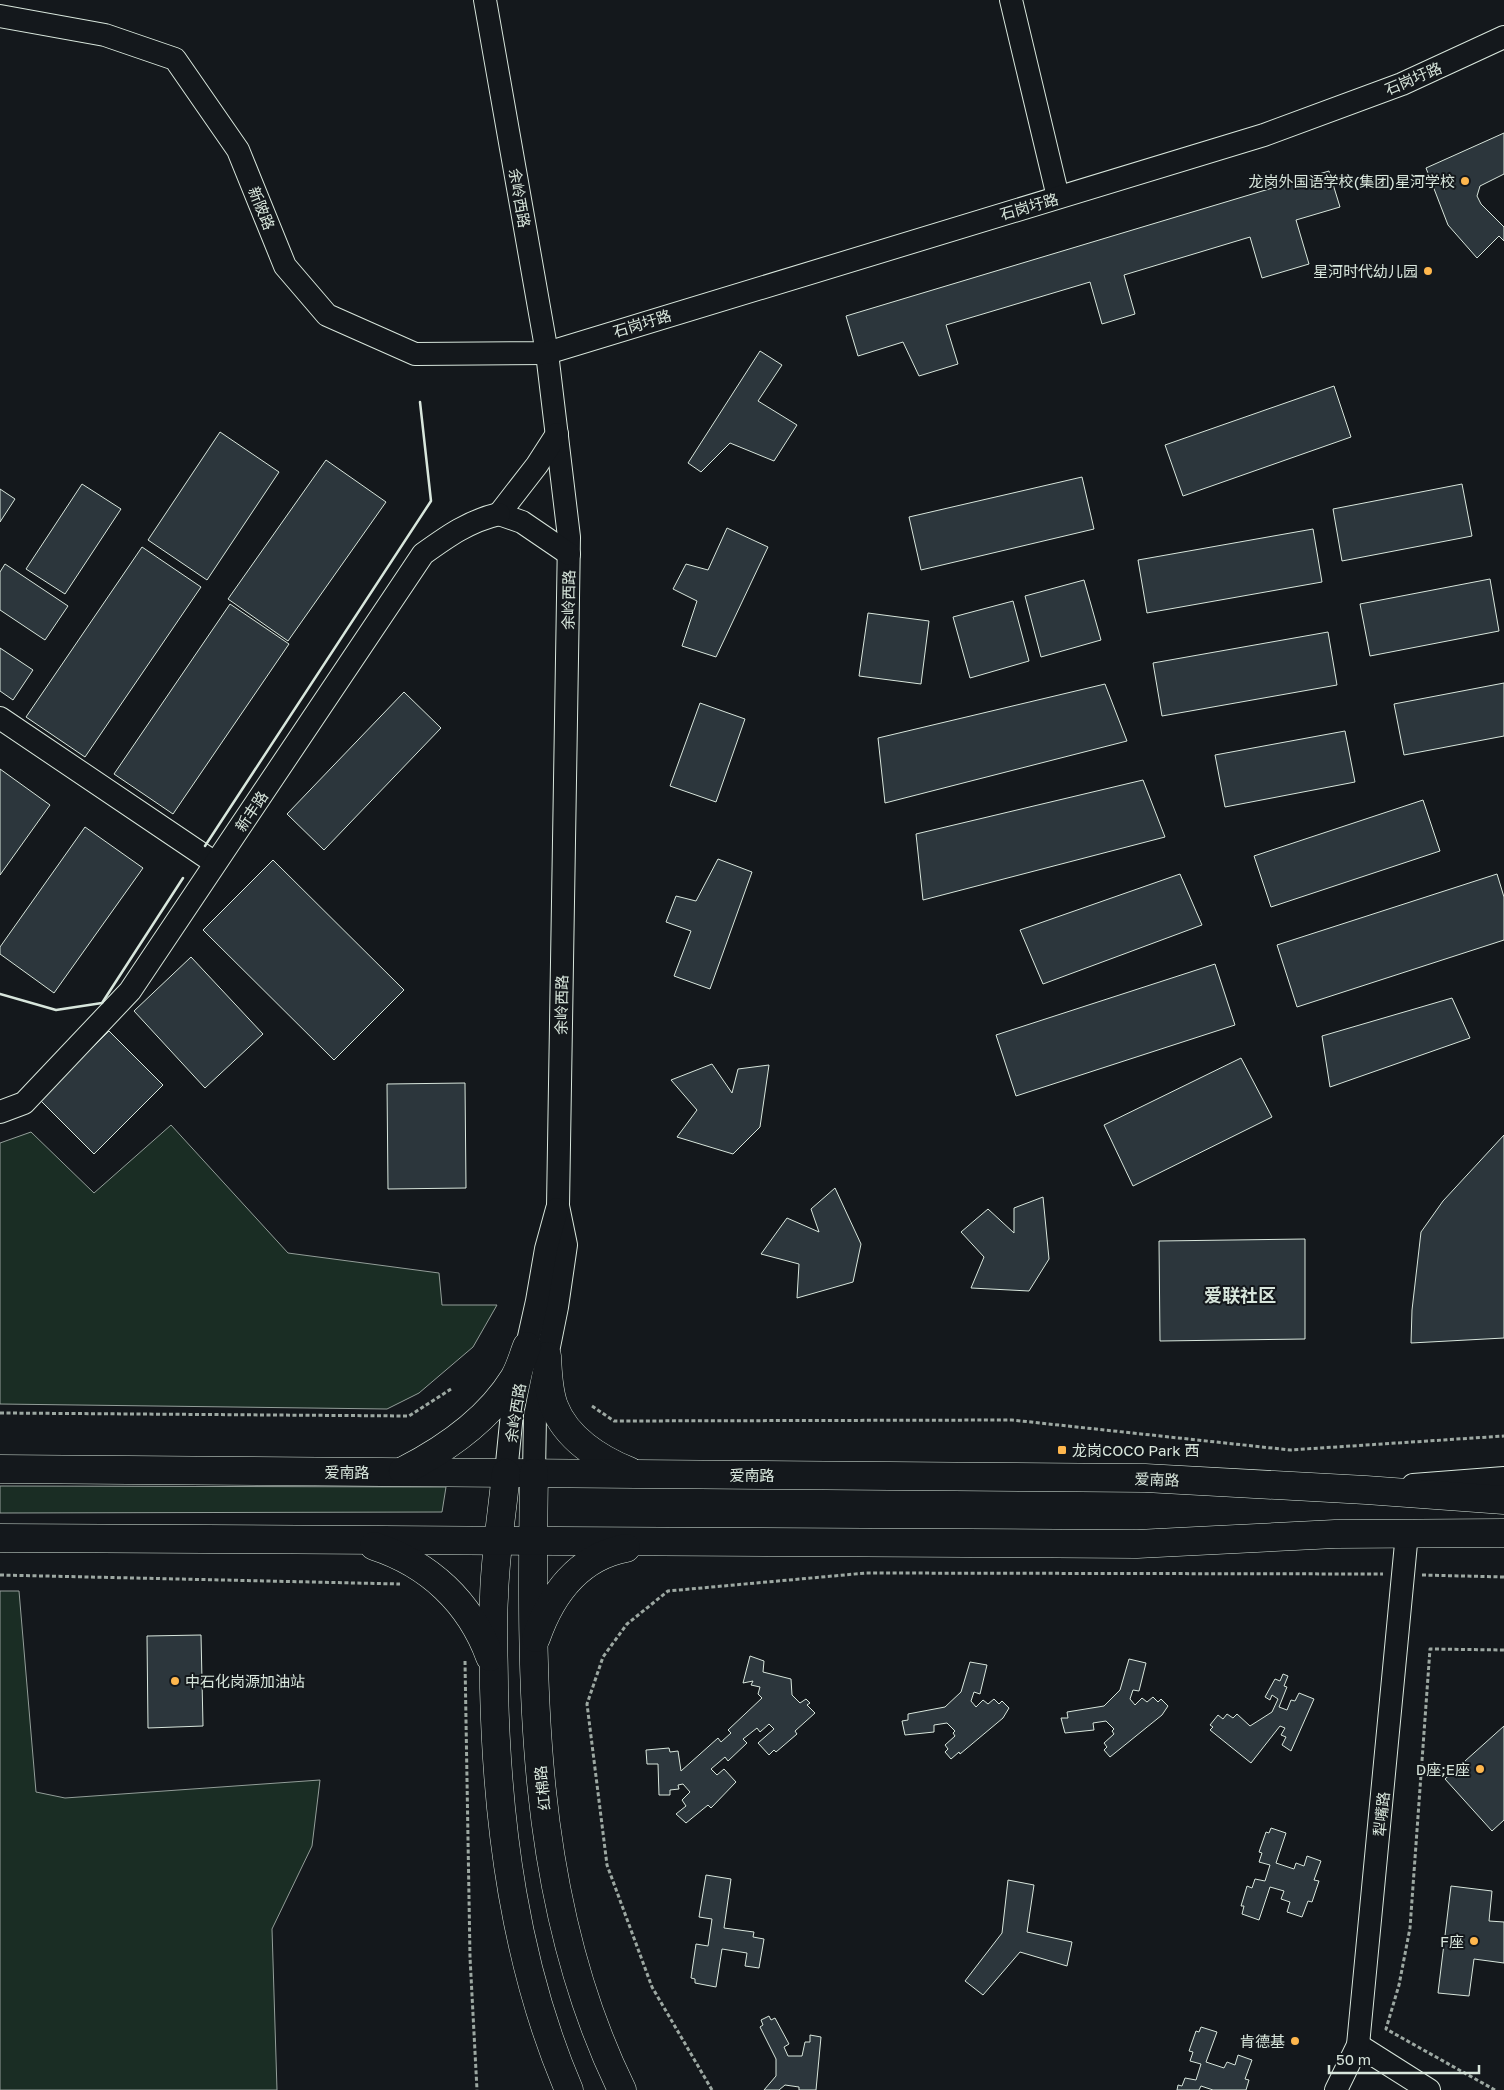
<svg xmlns="http://www.w3.org/2000/svg" width="1504" height="2090" font-family="'Golos Text','Noto Sans SC',sans-serif">
	<rect width="100%" height="100%" fill="#14181c"/>
	<g fill="#1a2d24" stroke="#939e99">
		<polygon points="171,1125 288,1253 439,1273 442,1305 497,1305 473,1347 419,1393 387,1409 0,1404 0,1143 31,1132 94,1193"/>
		<polygon points="0,1486 446,1487 442,1512 0,1513"/>
		<polygon points="0,1591 19,1591 36,1792 65,1798 320,1780 312,1846 272,1929 277,2090 0,2090"/>
	</g>
	<g fill="#2c363c" stroke="#d8e6dc">
		<polygon points="1504,133 1504,174 1480,186 1477,196 1481,204 1504,227 1504,241 1499,236 1477,258 1448,225 1426,168"/>
		<polygon points="1329,171 1340,207 1296,220 1309,264 1262,278 1250,237 1124,275 1135,314 1102,324 1090,282 946,325 958,364 919,376 903,342 858,356 846,316"/>
		<polygon points="760,351 782,365 758,401 797,425 774,461 730,443 701,472 688,463"/>
		<polygon points="1334,386 1351,437 1183,496 1165,445"/>
		<polygon points="220,432 279,472 207,580 148,540"/>
		<polygon points="326,460 386,502 288,641 228,599"/>
		<polygon points="1082,477 1094,529 921,570 909,517"/>
		<polygon points="82,484 121,509 65,594 26,569"/>
		<polygon points="1462,484 1472,536 1342,561 1333,509"/>
		<polygon points="0,489 15,499 0,522"/>
		<polygon points="727,528 768,547 716,657 682,646 697,601 673,589 686,564 708,570"/>
		<polygon points="1313,529 1322,582 1147,613 1138,560"/>
		<polygon points="142,547 201,587 85,757 26,717"/>
		<polygon points="5,564 68,606 45,640 0,610 0,572"/>
		<polygon points="1490,579 1499,631 1370,656 1360,604"/>
		<polygon points="1084,580 1101,640 1041,657 1025,596"/>
		<polygon points="1013,601 1029,661 970,678 953,617"/>
		<polygon points="230,604 289,644 173,814 114,774"/>
		<polygon points="868,613 929,621 921,684 859,676"/>
		<polygon points="1328,632 1337,685 1162,716 1153,663"/>
		<polygon points="0,648 33,670 13,700 0,691"/>
		<polygon points="1504,683 1504,736 1404,755 1394,704"/>
		<polygon points="1105,684 1127,741 885,803 878,738"/>
		<polygon points="404,692 441,728 324,850 287,814"/>
		<polygon points="700,703 745,719 716,802 670,786"/>
		<polygon points="1345,731 1355,782 1225,807 1215,755"/>
		<polygon points="0,769 50,805 0,875"/>
		<polygon points="1143,780 1165,837 923,900 916,834"/>
		<polygon points="1423,800 1440,851 1271,907 1254,856"/>
		<polygon points="85,827 143,868 54,993 0,954 0,947"/>
		<polygon points="718,859 752,872 710,989 674,976 691,931 666,922 676,896 696,901"/>
		<polygon points="273,860 404,990 334,1060 203,930"/>
		<polygon points="1180,874 1202,925 1043,984 1020,930"/>
		<polygon points="1497,874 1504,897 1504,940 1297,1007 1277,945"/>
		<polygon points="191,957 263,1034 205,1088 134,1011"/>
		<polygon points="1215,964 1235,1025 1016,1096 996,1035"/>
		<polygon points="1452,998 1470,1038 1330,1087 1322,1036"/>
		<polygon points="109,1031 163,1085 94,1154 40,1100"/>
		<polygon points="1241,1058 1272,1117 1133,1186 1104,1125"/>
		<polygon points="712,1064 732,1093 738,1069 769,1065 760,1127 733,1154 677,1137 697,1110 671,1080"/>
		<polygon points="465,1083 466,1188 388,1189 387,1084"/>
		<polygon points="1504,1135 1504,1338 1411,1343 1412,1310 1421,1232 1443,1201"/>
		<polygon points="835,1188 861,1244 853,1282 797,1298 799,1264 761,1254 787,1218 819,1232 811,1209"/>
		<polygon points="1043,1197 1049,1259 1029,1291 971,1288 984,1257 961,1232 988,1209 1014,1233 1014,1208"/>
		<polygon points="1305,1239 1305,1339 1160,1341 1159,1241"/>
		<polygon points="201,1635 203,1726 148,1728 147,1636"/>
		<polygon points="750,1656 764,1661 763,1672 791,1679 792,1695 800,1703 806,1699 810,1703 807,1705 815,1713 795,1731 797,1734 776,1752 774,1750 769,1755 758,1743 774,1729 769,1724 760,1732 757,1728 743,1739 747,1743 728,1761 725,1757 711,1769 717,1775 724,1769 736,1782 711,1808 708,1805 686,1823 676,1814 686,1806 682,1800 690,1792 683,1784 678,1785 679,1789 670,1790 670,1795 659,1795 658,1764 647,1764 646,1750 669,1748 670,1752 678,1751 681,1771 718,1738 721,1742 731,1733 728,1730 762,1698 758,1694 760,1687 751,1685 753,1681 743,1683"/>
		<polygon points="1129,1659 1146,1663 1139,1691 1133,1690 1130,1699 1135,1705 1142,1698 1147,1702 1153,1697 1158,1702 1161,1699 1168,1706 1162,1715 1110,1757 1104,1750 1107,1747 1104,1743 1114,1734 1112,1731 1114,1729 1106,1721 1093,1723 1094,1730 1065,1733 1061,1718 1068,1718 1067,1712 1104,1706 1120,1690"/>
		<polygon points="970,1662 987,1665 980,1694 974,1692 971,1701 976,1707 983,1700 988,1704 994,1699 999,1704 1002,1701 1009,1708 1003,1718 960,1754 959,1752 951,1759 945,1752 948,1749 945,1745 955,1736 953,1733 955,1731 947,1723 934,1725 934,1732 905,1735 902,1721 908,1720 908,1714 945,1707 961,1692"/>
		<polygon points="1283,1674 1288,1676 1284,1686 1287,1687 1279,1707 1287,1710 1291,1700 1295,1701 1299,1693 1314,1699 1291,1751 1282,1745 1286,1737 1281,1735 1285,1728 1280,1726 1251,1763 1210,1730 1213,1727 1210,1725 1218,1715 1223,1719 1227,1714 1233,1718 1237,1714 1250,1726 1272,1712 1278,1699 1272,1695 1270,1700 1265,1697 1275,1679 1280,1681"/>
		<polygon points="1504,1726 1504,1820 1492,1831 1445,1779"/>
		<polygon points="1271,1828 1286,1833 1276,1863 1294,1869 1296,1863 1304,1866 1307,1856 1321,1861 1314,1880 1319,1881 1312,1902 1308,1901 1302,1917 1287,1912 1290,1902 1281,1899 1284,1891 1270,1887 1259,1920 1242,1914 1244,1906 1241,1906 1247,1886 1252,1888 1255,1879 1265,1881 1270,1865 1259,1862 1262,1853 1259,1852 1266,1832 1269,1833"/>
		<polygon points="706,1875 731,1879 724,1928 754,1932 753,1937 764,1939 759,1968 745,1966 747,1953 722,1949 716,1987 695,1983 695,1979 691,1978 696,1944 708,1946 712,1919 699,1917"/>
		<polygon points="1008,1880 1034,1885 1027,1932 1072,1942 1067,1966 1020,1952 983,1995 965,1981 1002,1933"/>
		<polygon points="1451,1886 1492,1891 1489,1921 1504,1922 1504,1963 1474,1959 1469,1996 1438,1993"/>
		<polygon points="769,2016 771,2020 775,2018 789,2044 784,2047 788,2056 802,2056 805,2042 810,2042 810,2035 821,2037 816,2090 799,2090 799,2087 785,2085 779,2090 764,2090 776,2076 776,2059 760,2027 763,2025 761,2020"/>
		<polygon points="1201,2027 1217,2032 1206,2062 1224,2068 1227,2062 1235,2065 1238,2055 1252,2060 1245,2079 1249,2080 1246,2090 1213,2090 1201,2086 1199,2090 1177,2090 1178,2085 1182,2086 1185,2078 1196,2080 1201,2064 1190,2061 1193,2052 1189,2051 1196,2031 1199,2032"/>
	</g>
	<g fill="none" stroke-linecap="round" stroke-linejoin="round">
		<g stroke="#d8e6dc" stroke-width="24">
			<g id="minor">
				<polyline points="485,0 547,353 569,537 558,1206 566,1245 557,1307 535,1416 534,1473"/>
				<polyline points="1011,0 1058,197"/>
				<polyline points="0,16 105,35 175,59 238,150 285,266 327,315 415,354 547,353 1264,135 1402,84 1504,37"/>
				<polyline points="557,434 537,465 499,514 522,522 569,554"/>
				<polyline points="0,718 215,863"/>
				<path d="M0,1112L24,1103L130,991L423,554C448,536 469,521 499,514"/>
				<polyline points="506,1473 512,1413 537,1301 546,1249 557,1209"/>
				<polyline points="1413,1485 1504,1478"/>
				<polyline points="1358,2045 1429,2090"/>
				<polyline points="1336,2090 1358,2045 1407,1533"/>
			</g>
		</g>
		<g stroke="#d8e6dc" stroke-width="29">
			<g id="major">
				<path d="M547,1356C548,1373 548,1390 554,1406C566,1438 599,1459 629,1471"/>
				<polyline points="0,1469 1145,1478 1366,1490 1504,1500"/>
				<path d="M403,1471C446,1449 488,1420 514,1378C520,1368 523,1356 527,1346"/>
				<path d="M506,1473C502,1514 495,1556 494,1597C492,1627 494,1658 494,1688C497,1824 515,1964 569,2090"/>
				<path d="M534,1473C531,1682 528,1898 622,2090"/>
				<polyline points="0,1538 1137,1544 1335,1534 1504,1533"/>
				<path d="M374,1546C429,1564 470,1602 490,1657"/>
				<path d="M536,1638C551,1595 578,1557 626,1548"/>
			</g>
		</g>
		<g stroke="#9da8a2" stroke-width="3" stroke-dasharray="4 2.5" stroke-linecap="butt">
			<polyline points="592,1406 614,1421 1012,1420 1290,1450 1504,1436"/>
			<polyline points="0,1413 409,1416 451,1389"/>
			<polyline points="0,1575 400,1584"/>
			<polyline points="1422,1575 1504,1577"/>
			<polyline points="465,1661 470,1957 477,2090"/>
			<polyline points="712,2090 652,1987 607,1865 587,1704 603,1657 627,1624 668,1591 866,1573 1383,1574"/>
			<polyline points="1495,2090 1386,2029 1399,1985 1410,1928 1430,1649 1504,1650"/>
		</g>
		<use href="#minor" stroke="#14181c" stroke-width="22"/>
		<use href="#major" stroke="#14181c" stroke-width="28"/>
		<g stroke="#d8e6dc" stroke-width="2.5">
			<polyline points="205,846 431,501 420,402"/>
			<polyline points="0,994 56,1010 102,1003 183,878"/>
		</g>
	</g>
	<g fill="#ffb74d" stroke="#14181c" stroke-width="2">
		<circle cx="1465" cy="181" r="5"/>
		<circle cx="1428" cy="271" r="5"/>
		<rect x="1057" y="1445" width="10" height="10" rx="2.5"/>
		<circle cx="175" cy="1681" r="5"/>
		<circle cx="1480" cy="1769" r="5"/>
		<circle cx="1474" cy="1941" r="5"/>
		<circle cx="1295" cy="2041" r="5"/>
	</g>
	<g text-anchor="middle" dominant-baseline="central" stroke-width="4" stroke-linejoin="round" paint-order="stroke">
		<g font-size="15" fill="#d8e6dc" stroke="#14181c">
			<text transform="translate(1413 78) rotate(-23)">石岗圩路</text>
			<text transform="translate(520 198) rotate(80)">余岭西路</text>
			<text transform="translate(1029 206) rotate(-16)">石岗圩路</text>
			<text transform="translate(262 208) rotate(68)">新陂路</text>
			<text transform="translate(642 323) rotate(-17)">石岗圩路</text>
			<text transform="translate(568 600) rotate(-89)">余岭西路</text>
			<text transform="translate(251 811) rotate(-56)">新丰路</text>
			<text transform="translate(561 1005) rotate(-89)">余岭西路</text>
			<text transform="translate(515 1413) rotate(-81)">余岭西路</text>
			<text x="347" y="1472">爱南路</text>
			<text x="752" y="1475">爱南路</text>
			<text transform="translate(1157 1479) rotate(2)">爱南路</text>
			<text transform="translate(542 1788) rotate(-96)">红棉路</text>
			<text transform="translate(1381 1814) rotate(-84)">犁嘴路</text>
		</g>
		<g font-size="15" fill="#d8e6dc" stroke="#14181c" text-anchor="end">
			<text x="1455" y="181">龙岗外国语学校(集团)星河学校</text>
			<text x="1418" y="271">星河时代幼儿园</text>
			<text x="1072" y="1450" text-anchor="start">龙岗COCO Park 西</text>
			<text x="185" y="1681" text-anchor="start">中石化岗源加油站</text>
			<text x="1470" y="1769">D座;E座</text>
			<text x="1464" y="1941">F座</text>
			<text x="1285" y="2041">肯德基</text>
		</g>
		<g font-size="18" font-weight="bold" fill="#d8e6dc" stroke="#14181c">
			<text x="1240" y="1295">爱联社区</text>
		</g>
	</g>
	<path d="M1329 2065v8h150v-8" fill="none" stroke="#d8e6dc" stroke-width="2.5"/>
	<text x="1336" y="2065" font-size="15" fill="#d8e6dc" stroke="#14181c" stroke-width="4" paint-order="stroke">50 m</text>
</svg>
